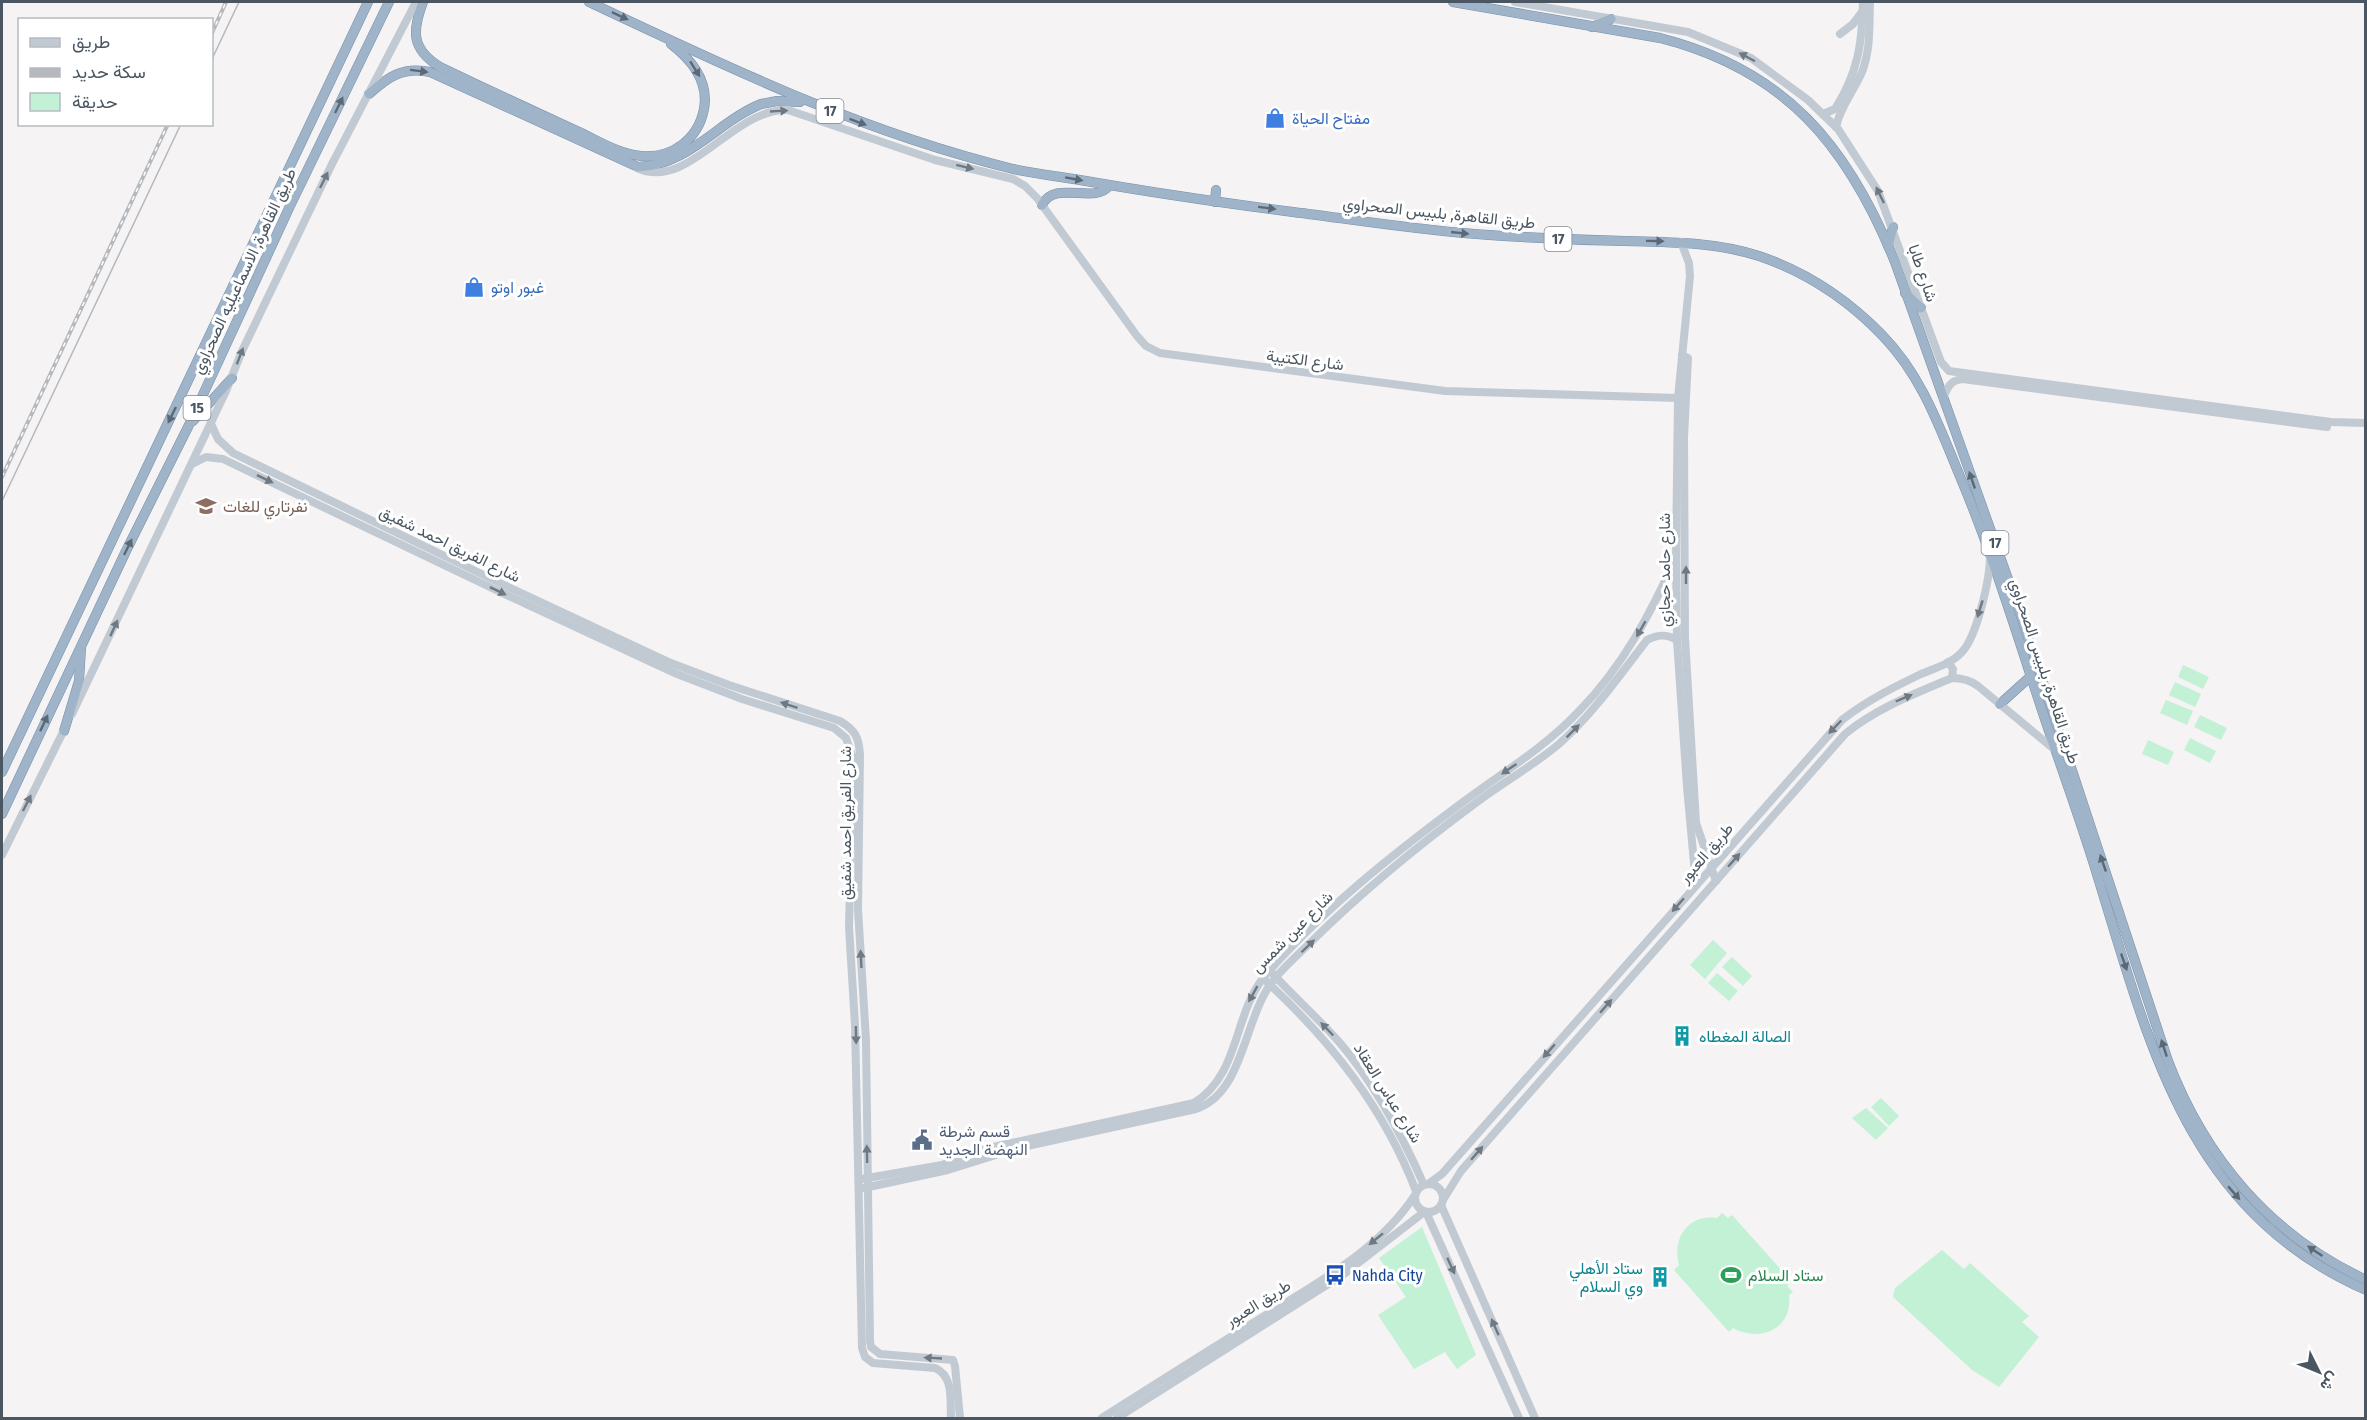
<svg xmlns="http://www.w3.org/2000/svg" width="2367" height="1420" font-family="'Fira Sans Condensed',Vazirmatn,sans-serif">
	<rect width="100%" height="100%" fill="#f5f3f3"/>
	<g fill="#c3f1d5">
		<polygon points="2183,665 2209,677 2203,689 2178,677"/>
		<polygon points="2175,682 2201,694 2195,707 2169,695"/>
		<polygon points="2166,700 2193,711 2187,725 2160,713"/>
		<polygon points="2200,715 2227,728 2221,740 2194,727"/>
		<polygon points="2190,738 2216,751 2210,763 2184,750"/>
		<polygon points="2148,740 2174,752 2168,765 2142,754"/>
		<polygon points="1713,940 1727,953 1705,979 1690,965"/>
		<polygon points="1732,957 1752,976 1743,986 1722,967"/>
		<polygon points="1717,973 1738,991 1729,1001 1708,983"/>
		<polygon points="1881,1098 1899,1116 1889,1126 1871,1107"/>
		<polygon points="1866,1108 1888,1128 1876,1140 1852,1118"/>
		<path d="M1722,1213L1728,1218L1732,1215L1792,1282L1787,1286L1793,1292L1789,1295C1793,1329 1760,1343 1733,1328L1729,1332L1674,1270L1679,1265C1672,1238 1688,1214 1717,1218Z"/>
		<polygon points="1422,1227 1476,1355 1457,1369 1445,1352 1414,1369 1378,1315 1406,1297 1379,1258"/>
		<polygon points="1942,1250 1964,1269 1970,1263 2029,1316 2022,1322 2039,1337 1999,1387 1972,1370 1893,1297 1895,1288"/>
	</g>
	<g fill="none" stroke-linecap="round" stroke-linejoin="round">
		<g stroke="#7690ad" stroke-width="10">
			<g id="trunk">
				<path d="M423,2C412,31 411,49 440,67C486,89 531,110 577,131C597,140 618,154 641,156C671,159 698,140 704,109C709,81 692,60 671,44"/>
				<path d="M589,2C729,68 862,132 1013,169C1037,174 1062,177 1086,181C1155,193 1224,203 1293,212C1358,220 1424,231 1489,235C1534,238 1579,240 1625,241C1670,242 1715,242 1759,256C1806,272 1848,300 1882,335C1924,378 1941,432 1964,486C1992,554 2014,625 2037,695C2056,754 2078,812 2096,871C2149,1042 2185,1210 2366,1290"/>
				<path d="M1453,2L1660,38C1786,70 1848,146 1895,262L2019,610L2168,1061C2205,1158 2270,1235 2366,1280"/>
				<polyline points="1592,27 1611,19"/>
				<path d="M369,94C388,77 403,66 430,72L638,167C689,165 717,122 761,104L777,101L800,102"/>
				<polyline points="1215,202 1216,190"/>
				<path d="M1042,205C1055,179 1094,205 1109,186"/>
				<polyline points="1888,246 1893,227"/>
				<polyline points="1905,293 1921,308"/>
				<polyline points="193,421 232,378"/>
				<polyline points="2000,704 2031,676"/>
				<polyline points="64,731 79,681 81,648"/>
				<polyline points="2,772 368,2"/>
				<polyline points="2,814 126,551 189,425 290,206 389,2"/>
			</g>
		</g>
		<g stroke="#c1cad2" stroke-width="8">
			<polyline points="1515,2 1688,32 1751,58 1808,100 1838,129 1878,191 1941,362 1949,371 2331,422 2366,423"/>
			<polyline points="1840,34 1853,24 1862,12"/>
			<path d="M1823,114L1835,109C1858,73 1862,44 1863,2"/>
			<path d="M1836,127C1840,107 1854,91 1862,72C1871,49 1869,25 1870,2"/>
			<path d="M637,168C689,192 732,108 788,110L935,160L1013,179L1025,186L1037,198L1137,336L1146,346L1160,353L1445,391L1678,398"/>
			<polyline points="1681,242 1689,263 1690,276 1678,398 1676,557 1677,640 1687,787 1696,885"/>
			<polyline points="1682,355 1688,358 1684,437 1685,638 1696,823 1716,881"/>
			<path d="M1943,398C1948,387 1950,380 1963,379L2327,427"/>
			<path d="M211,424L218,439L233,453L502,584L671,663L729,685L840,721C855,730 859,737 860,755L858,909L866,1040L870,1341L871,1347L880,1354L953,1360L955,1366L960,1418"/>
			<path d="M192,464L206,457L223,459L496,590L677,674L742,699L834,728L846,738L853,758L849,927L855,1025L862,1348L865,1357L873,1363L935,1368C954,1376 950,1401 951,1418"/>
			<polyline points="1948,662 1953,669 1952,678"/>
			<polyline points="72,714 226,391 242,351 332,164 416,2"/>
			<polyline points="2,855 65,728"/>
			<path d="M1272,973C1294,997 1318,1018 1340,1043C1375,1084 1402,1135 1424,1185"/>
			<path d="M1266,981C1331,1041 1384,1108 1416,1191"/>
			<path d="M862,1179L942,1165L984,1149L1194,1103C1242,1073 1232,1012 1268,972C1324,909 1392,855 1459,805C1500,774 1545,748 1580,710C1623,666 1651,613 1676,557"/>
			<circle cx="1429" cy="1198" r="14"/>
			<path d="M1428,1184L1442,1174L1842,720C1866,701 1894,687 1921,674C1935,668 1951,664 1962,652C1977,636 1990,579 1990,556"/>
			<path d="M864,1188L948,1170L1018,1148L1196,1109C1246,1092 1243,1014 1276,977C1287,964 1302,951 1314,939C1365,889 1420,844 1477,802C1504,782 1534,765 1559,744C1593,714 1619,676 1647,640C1658,634 1667,634 1677,640"/>
			<path d="M1443,1200L1461,1171L1845,734C1877,708 1914,694 1952,678C1962,678 1970,680 1978,686L2055,750"/>
			<polyline points="1441,1205 1535,1418"/>
			<polyline points="1426,1212 1519,1418"/>
			<path d="M1102,1418C1154,1385 1206,1352 1258,1320C1313,1285 1378,1252 1415,1195"/>
			<polyline points="1117,1418 1344,1274 1424,1212"/>
		</g>
		<use href="#trunk" stroke="#9fb4c9" stroke-width="9"/>
		<g stroke="#b5b8bd" stroke-width="1.5">
			<polyline points="212,59 239,2"/>
			<polyline points="2,501 181,124"/>
		</g>
		<g stroke="#b5b8bd" stroke-width="4">
			<g id="rail">
				<polyline points="212,33 226,2"/>
				<polyline points="2,477 168,124"/>
			</g>
		</g>
		<use href="#rail" stroke="#fff" stroke-width="1.5" stroke-dasharray="4.5" stroke-linecap="butt"/>
	</g>
	<defs><path id="oneway-solid" d="M-6-.8H1V-3.2L6.5 0L1 3.2V.8H-6Z" transform="scale(1.5)"/></defs>
	<g fill="#5b6976">
		<use href="#oneway-solid" transform="translate(620 16) rotate(25)"/>
		<use href="#oneway-solid" transform="translate(695 69) rotate(58)"/>
		<use href="#oneway-solid" transform="translate(419 71) rotate(7)"/>
		<use href="#oneway-solid" transform="translate(339 105) rotate(-64)"/>
		<use href="#oneway-solid" transform="translate(858 122) rotate(20)"/>
		<use href="#oneway-solid" transform="translate(1074 179) rotate(10)"/>
		<use href="#oneway-solid" transform="translate(1267 208) rotate(7)"/>
		<use href="#oneway-solid" transform="translate(1460 233) rotate(6)"/>
		<use href="#oneway-solid" transform="translate(1655 241) rotate(1)"/>
		<use href="#oneway-solid" transform="translate(172 415) rotate(116)"/>
		<use href="#oneway-solid" transform="translate(1972 480) rotate(-109)"/>
		<use href="#oneway-solid" transform="translate(128 547) rotate(-64)"/>
		<use href="#oneway-solid" transform="translate(44 723) rotate(-65)"/>
		<use href="#oneway-solid" transform="translate(2103 863) rotate(-109)"/>
		<use href="#oneway-solid" transform="translate(2124 962) rotate(71)"/>
		<use href="#oneway-solid" transform="translate(2164 1048) rotate(-108)"/>
		<use href="#oneway-solid" transform="translate(2234 1193) rotate(49)"/>
		<use href="#oneway-solid" transform="translate(2315 1251) rotate(-146)"/>
	</g>
	<g fill="#6e7983">
		<use href="#oneway-solid" transform="translate(1747 57) rotate(-152)"/>
		<use href="#oneway-solid" transform="translate(779 111) rotate(-3)"/>
		<use href="#oneway-solid" transform="translate(965 167) rotate(14)"/>
		<use href="#oneway-solid" transform="translate(324 180) rotate(-64)"/>
		<use href="#oneway-solid" transform="translate(1880 195) rotate(-116)"/>
		<use href="#oneway-solid" transform="translate(240 356) rotate(-69)"/>
		<use href="#oneway-solid" transform="translate(265 479) rotate(26)"/>
		<use href="#oneway-solid" transform="translate(1686 575) rotate(-90)"/>
		<use href="#oneway-solid" transform="translate(498 591) rotate(26)"/>
		<use href="#oneway-solid" transform="translate(1980 609) rotate(107)"/>
		<use href="#oneway-solid" transform="translate(114 628) rotate(-65)"/>
		<use href="#oneway-solid" transform="translate(1641 629) rotate(120)"/>
		<use href="#oneway-solid" transform="translate(1904 698) rotate(-23)"/>
		<use href="#oneway-solid" transform="translate(789 705) rotate(-162)"/>
		<use href="#oneway-solid" transform="translate(1835 727) rotate(134)"/>
		<use href="#oneway-solid" transform="translate(1573 731) rotate(-45)"/>
		<use href="#oneway-solid" transform="translate(1509 769) rotate(146)"/>
		<use href="#oneway-solid" transform="translate(27 803) rotate(-63)"/>
		<use href="#oneway-solid" transform="translate(1734 860) rotate(-49)"/>
		<use href="#oneway-solid" transform="translate(1678 905) rotate(131)"/>
		<use href="#oneway-solid" transform="translate(1308 946) rotate(-44)"/>
		<use href="#oneway-solid" transform="translate(861 959) rotate(-93)"/>
		<use href="#oneway-solid" transform="translate(1253 994) rotate(119)"/>
		<use href="#oneway-solid" transform="translate(1606 1006) rotate(-49)"/>
		<use href="#oneway-solid" transform="translate(1327 1029) rotate(-134)"/>
		<use href="#oneway-solid" transform="translate(856 1035) rotate(89)"/>
		<use href="#oneway-solid" transform="translate(1549 1051) rotate(131)"/>
		<use href="#oneway-solid" transform="translate(1477 1153) rotate(-49)"/>
		<use href="#oneway-solid" transform="translate(867 1154) rotate(-91)"/>
		<use href="#oneway-solid" transform="translate(1376 1239) rotate(141)"/>
		<use href="#oneway-solid" transform="translate(1451 1266) rotate(65)"/>
		<use href="#oneway-solid" transform="translate(1495 1327) rotate(-114)"/>
		<use href="#oneway-solid" transform="translate(933 1358) rotate(-177)"/>
	</g>
	<defs>
		<g id="shop-bare" transform="scale(1.62)"><path d="M-5-2.5h2.3a2.7 3.5 0 0 1 5.4 0H5L5.5 6h-11ZM-1.5-2.5h3a1.5 2.3 0 0 0-3 0Z" fill="#3f7fe0" stroke="#fff" stroke-width="2.5" paint-order="stroke"/></g>
		<g id="school-bare" transform="scale(1.62)"><path d="M0-5L7-2L0 1L-7-2ZM-4 1L0 2.5L4 1V4Q0 6-4 4Z" fill="#8d6e63" stroke="#fff" stroke-width="2.5" paint-order="stroke"/></g>
		<g id="building-bare" transform="scale(1.62)"><path d="M-4-6H4V6H1V3H-1V6H-4ZM-2.5-4.3h1.7v1.8h-1.7ZM.8-4.3h1.7v1.8H.8ZM-2.5-1h1.7V.8h-1.7ZM.8-1h1.7V.8H.8Z" fill="#0f9aa8" stroke="#fff" stroke-width="2.5" paint-order="stroke"/></g>
		<g id="civic-bare" transform="scale(1.62)"><path d="M-.6-6.5H3V-4.5H.6V-3L4-1V1h2V6H-6V1h2V-1L-.6-3ZM-1.2 2.5V6h2.4V2.5Z" fill="#5c6f8a" stroke="#fff" stroke-width="2.5" paint-order="stroke"/></g>
		<g id="bus-bare" transform="scale(1.62)"><path d="M-5-6H5V4H4V6H2V4H-2V6H-4V4H-5ZM-3.5-4V0h7V-4ZM-3.5 1.2v1.5H-2V1.2ZM2 1.2v1.5H3.5V1.2Z" fill="#1a4fb4" stroke="#fff" stroke-width="2.5" paint-order="stroke"/></g>
		<g id="stadium-bare" transform="scale(1.62)"><path d="M0-5a6.5 5 0 1 0 0 10a6.5 5 0 1 0 0-10ZM-3.5-1.8h7v3.6h-7Z" fill="#2e9e5b" stroke="#fff" stroke-width="2.5" paint-order="stroke"/></g>
	</defs>
	<g fill-rule="evenodd">
		<use href="#shop-bare" x="1275" y="118"/>
		<use href="#shop-bare" x="474" y="287"/>
		<use href="#school-bare" x="206" y="506"/>
		<use href="#building-bare" x="1682" y="1036"/>
		<use href="#civic-bare" x="922" y="1140"/>
		<use href="#bus-bare" x="1335" y="1275"/>
		<use href="#stadium-bare" x="1731" y="1275"/>
		<use href="#building-bare" x="1660" y="1277"/>
	</g>
	<g text-anchor="middle" dominant-baseline="central" stroke-width="6" stroke-linejoin="round" paint-order="stroke">
		<g fill="#fff" stroke="#808990" stroke-width="1.5">
			<rect x="816.5" y="99" width="27" height="24" rx="4.5"/>
			<rect x="1544.5" y="227" width="27" height="24" rx="4.5"/>
			<rect x="183.5" y="396" width="27" height="24" rx="4.5"/>
			<rect x="1981.5" y="531" width="27" height="24" rx="4.5"/>
		</g>
		<g font-size="15" font-weight="bold" fill="#4a5661">
			<text x="830" y="111">17</text>
			<text x="1558" y="239">17</text>
			<text x="197" y="408">15</text>
			<text x="1995" y="543">17</text>
		</g>
		<g font-size="16" fill="#366cbe" stroke="#fff" text-anchor="start">
			<text x="1292" y="118">مفتاح الحياة</text>
			<text x="491" y="287">غبور اوتو</text>
		</g>
		<g font-size="16" fill="#4a5661" stroke="#fff">
			<text transform="translate(1439 213) rotate(6)">طريق القاهرة, بلبيس الصحراوي</text>
			<text transform="translate(244 271) rotate(-65)">طريق القاهرة, الاسماعيليه الصحراوي</text>
			<text transform="translate(1923 273) rotate(71)">شارع طابا</text>
			<text transform="translate(1305 360) rotate(7)">شارع الكتيبة</text>
			<text transform="translate(450 544) rotate(26)">شارع الفريق احمد شفيق</text>
			<text transform="translate(1664 570) rotate(-90)">شارع حامد حجازي</text>
			<text transform="translate(2045 671) rotate(72)">طريق القاهرة, بلبيس الصحراوي</text>
			<text transform="translate(845 823) rotate(-90)">شارع الفريق احمد شفيق</text>
			<text transform="translate(1706 853) rotate(-49)">طريق العبور</text>
			<text transform="translate(1292 932) rotate(-45)">شارع عين شمس</text>
			<text transform="translate(1388 1093) rotate(58)">شارع عباس العقاد</text>
			<text transform="translate(1258 1303) rotate(-32)">طريق العبور</text>
		</g>
		<g font-size="16" fill="#785e54" stroke="#fff" text-anchor="start">
			<text x="223" y="506">نفرتاري للغات</text>
		</g>
		<g font-size="16" fill="#0d838f" stroke="#fff" text-anchor="start">
			<text x="1699" y="1036">الصالة المغطاه</text>
			<text x="1643" y="1268" text-anchor="end">ستاد الأهلي<tspan x="1643" dy="18">وي السلام</tspan></text>
		</g>
		<g font-size="16" fill="#4e5e75" stroke="#fff" text-anchor="start">
			<text x="939" y="1131">قسم شرطة<tspan x="939" dy="18">النهضة الجديد</tspan></text>
		</g>
		<g font-size="16" fill="#164399" stroke="#fff" text-anchor="start">
			<text x="1352" y="1275">Nahda City</text>
		</g>
		<g font-size="16" fill="#27864d" stroke="#fff" text-anchor="start">
			<text x="1748" y="1275">ستاد السلام</text>
		</g>
	</g>
	<rect width="2367" height="1420" fill="none" stroke="#4a5661" stroke-width="6"/>
	<rect x="18" y="18" width="195" height="108" fill="#ffffff" stroke="#b7bbc0" stroke-width="1.5"/>
	<rect x="30" y="38" width="30" height="9" fill="#c1cad2" stroke="#b7bbc0" stroke-width="1.5"/>
	<text x="72" y="48" font-size="18" fill="#4a5661">طريق</text>
	<rect x="30" y="68" width="30" height="9" fill="#b5b8bd" stroke="#b7bbc0" stroke-width="1.5"/>
	<text x="72" y="78" font-size="18" fill="#4a5661">سكة حديد</text>
	<rect x="30" y="93" width="30" height="18" fill="#c3f1d5" stroke="#b7bbc0" stroke-width="1.5"/>
	<text x="72" y="108" font-size="18" fill="#4a5661">حديقة</text>
	<g transform="translate(2319 1372) rotate(133)" stroke="#ffffff" stroke-width="4.5" paint-order="stroke">
	<path d="M0-4.5L10 22L0 15L-10 22Z" fill="#4a5661"/>
	<text y="-9" font-size="16" font-weight="bold" text-anchor="middle" fill="#4a5661">ش</text>
	</g>
</svg>
